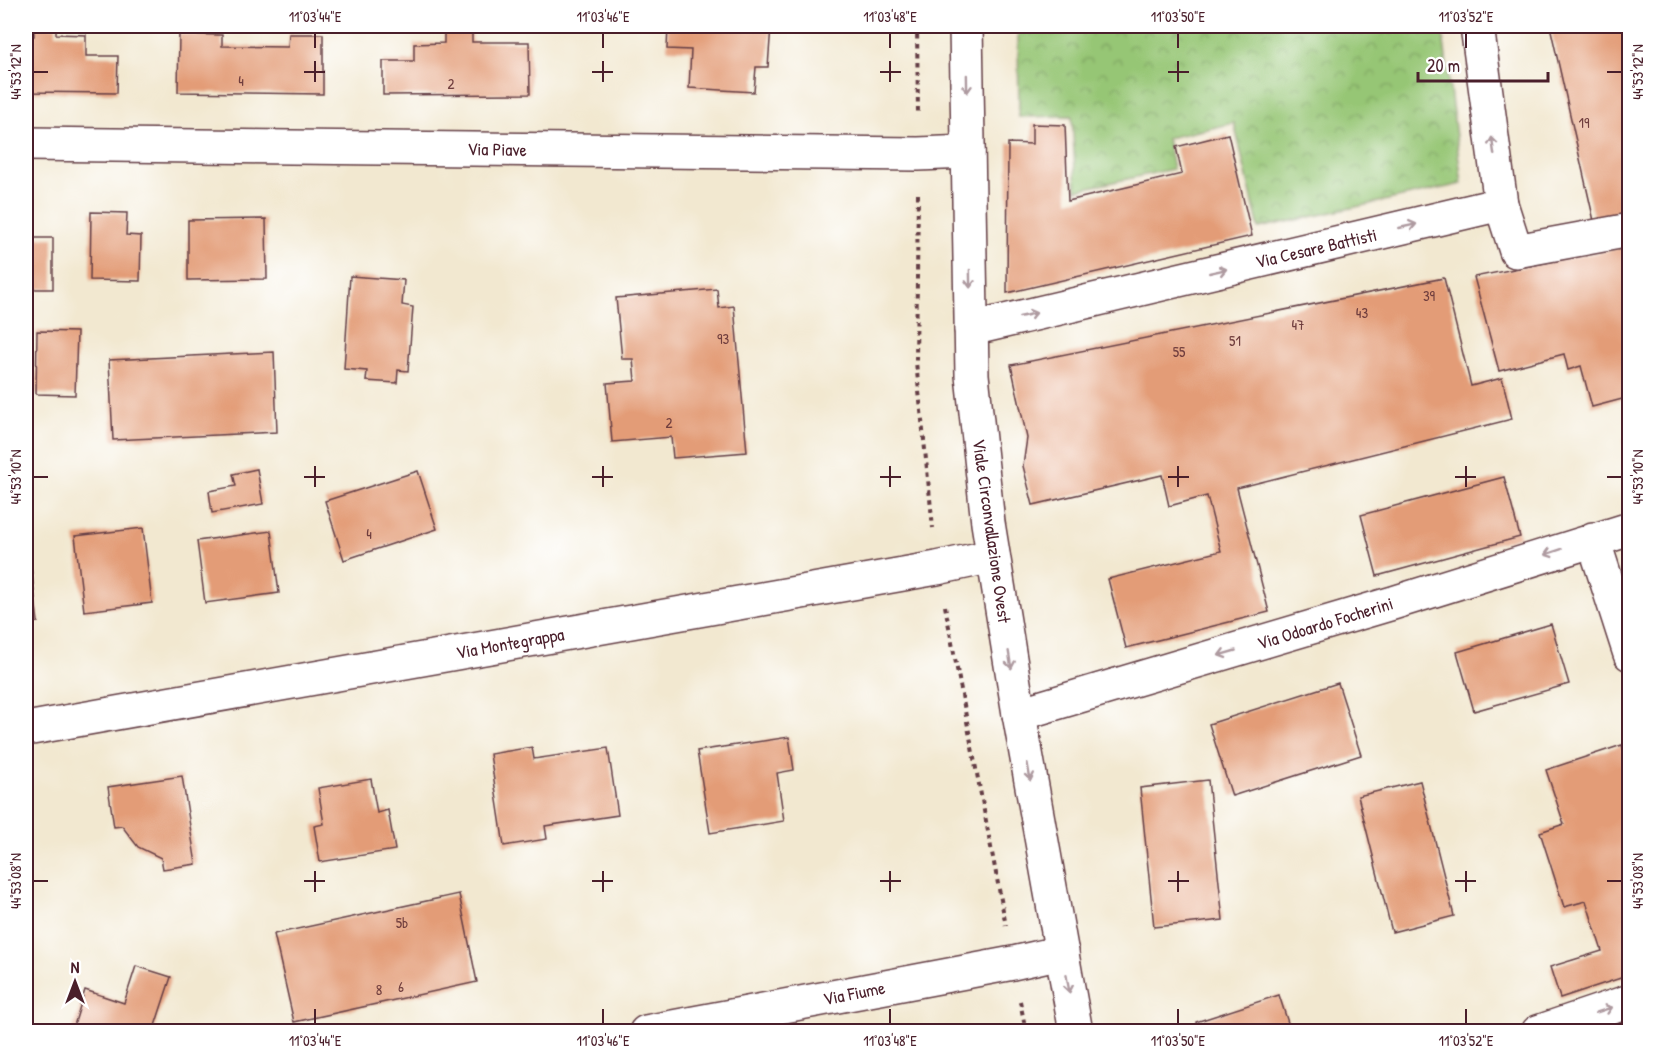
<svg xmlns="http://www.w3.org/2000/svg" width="1655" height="1057" font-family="'Patrick Hand',sans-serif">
	<defs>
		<pattern id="park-crowns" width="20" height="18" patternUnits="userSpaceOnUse" patternTransform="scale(1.5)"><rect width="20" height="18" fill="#96c675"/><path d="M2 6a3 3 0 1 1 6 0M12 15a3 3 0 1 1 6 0" fill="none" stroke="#7ca060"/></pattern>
	</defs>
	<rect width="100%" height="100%" fill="#fff"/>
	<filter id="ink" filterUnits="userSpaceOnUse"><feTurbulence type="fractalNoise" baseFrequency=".0167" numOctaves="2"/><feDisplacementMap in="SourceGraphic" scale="12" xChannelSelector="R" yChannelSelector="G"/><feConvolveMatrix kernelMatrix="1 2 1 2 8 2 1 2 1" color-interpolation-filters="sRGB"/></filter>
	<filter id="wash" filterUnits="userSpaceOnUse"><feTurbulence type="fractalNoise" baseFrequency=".008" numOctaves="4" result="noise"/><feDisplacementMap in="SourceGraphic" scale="24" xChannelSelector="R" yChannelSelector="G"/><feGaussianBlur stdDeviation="1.35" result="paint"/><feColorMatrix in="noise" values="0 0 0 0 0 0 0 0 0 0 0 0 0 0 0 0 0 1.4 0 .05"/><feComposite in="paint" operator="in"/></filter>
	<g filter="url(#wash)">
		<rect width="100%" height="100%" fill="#f2e8d0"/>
		<polygon fill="url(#park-crowns)" stroke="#707250" stroke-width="1.5" points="1018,26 1442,26 1462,184 1259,228 1234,123 1167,138 1173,169 1076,190 1072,116 1019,117"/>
		<g id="blocks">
			<g fill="#e39c77">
				<polygon points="34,26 56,27 56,34 86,35 86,56 118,56 117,93 26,92 26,36 34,36"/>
				<polygon points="668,26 771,26 768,67 756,67 754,92 689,88 691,50 667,49"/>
				<polygon points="1550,26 1630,26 1630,214 1594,221"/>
				<polygon points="444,27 472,27 472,42 529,42 530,94 383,95 383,61 414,61 414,44 444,43"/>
				<polygon points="179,34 222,35 222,46 288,47 289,34 323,34 323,94 178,92"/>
				<polygon points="1032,124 1065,125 1068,201 1182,174 1176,147 1228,134 1252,236 1007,293 1008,143 1032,144"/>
				<polygon points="91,212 127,213 126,235 141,236 140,281 90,280"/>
				<polygon points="266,219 267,279 188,280 188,220"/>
				<rect x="26" y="238" width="27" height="51"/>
				<polygon points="1630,246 1630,352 1625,354 1630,373 1630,397 1592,407 1581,366 1568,370 1564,354 1499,371 1474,277"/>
				<polygon points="350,276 404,280 402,305 413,307 408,371 398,370 397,383 366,381 367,371 344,369"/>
				<polygon points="1444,278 1471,386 1502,378 1512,419 1237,488 1269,612 1126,648 1108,579 1221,551 1207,496 1169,506 1162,475 1033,505 1023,466 1027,438 1011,365"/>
				<polygon points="717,289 719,308 734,306 747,452 673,458 671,437 612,442 607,383 635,381 633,359 622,359 616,298"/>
				<polygon points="37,331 77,332 75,395 36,394"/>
				<polygon points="274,352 277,432 113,440 109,360"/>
				<polygon points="1630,439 1630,461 1629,462 1623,440"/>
				<polygon points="257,469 263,504 212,513 209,491 236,486 233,474"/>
				<polygon points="418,471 437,529 344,560 325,501"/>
				<polygon points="1504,477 1520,537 1377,576 1361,515"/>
				<polygon points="143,528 152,603 84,611 75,536"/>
				<polygon points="271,531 279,593 205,603 197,541"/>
				<polygon points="31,567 38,622 26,623 26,568"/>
				<polygon points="1551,624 1569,684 1474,711 1457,652"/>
				<polygon points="1338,683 1361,755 1232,796 1209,724"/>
				<polygon points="789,737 794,770 777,773 784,821 710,833 697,751"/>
				<polygon points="1622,745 1630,769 1630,975 1560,998 1550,967 1602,951 1586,901 1564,907 1540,832 1564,824 1546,770"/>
				<polygon points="532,747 534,759 608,748 618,815 545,826 547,839 504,846 490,754"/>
				<polygon points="182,776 196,864 163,869 161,858 138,847 122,826 114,827 108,787"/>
				<polygon points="371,779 377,813 388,810 395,850 320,862 314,826 324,824 318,788"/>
				<polygon points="1208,780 1223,920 1154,927 1140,788"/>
				<polygon points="1420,781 1454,916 1392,932 1358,796"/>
				<polygon points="459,894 477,982 294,1022 274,934"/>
				<polygon points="136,966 171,977 153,1032 72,1032 85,990 124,1003"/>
				<polygon points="1279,995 1291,1032 1199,1032 1196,1022"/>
			</g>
		</g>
	</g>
	<g filter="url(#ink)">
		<use href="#blocks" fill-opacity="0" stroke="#633d44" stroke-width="1.5"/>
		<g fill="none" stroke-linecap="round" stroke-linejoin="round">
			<g stroke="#633d44" stroke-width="36">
				<g id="minor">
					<polyline points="1477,26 1501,204 1516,251 1630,230"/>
					<polyline points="26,144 918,154 968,152"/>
					<polyline points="971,329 1501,204"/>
					<polyline points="1593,539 1630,654"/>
					<polyline points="1019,714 1393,603 1630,529"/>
					<polyline points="26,729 937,568 993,556"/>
					<polyline points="646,1032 1013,963 1062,952"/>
					<polyline points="1538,1032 1630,1001"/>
				</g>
			</g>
			<g stroke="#633d44" stroke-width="36">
				<polyline id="secondary" points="966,26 972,375 988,523 1019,714 1076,1032"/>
			</g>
			<g stroke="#633d44" stroke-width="4" stroke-dasharray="4.5 4.5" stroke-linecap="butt">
				<polyline points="917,26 918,115"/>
				<polyline points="918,194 916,362 933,528"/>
				<polyline points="945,606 1006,926"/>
				<polyline points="1020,1001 1026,1032"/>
			</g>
			<use href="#minor" stroke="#fff" stroke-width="33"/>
			<use href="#secondary" stroke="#fff" stroke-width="33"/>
		</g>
		<defs><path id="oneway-shaft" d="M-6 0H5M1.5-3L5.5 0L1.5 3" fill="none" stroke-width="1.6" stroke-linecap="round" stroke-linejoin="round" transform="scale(1.5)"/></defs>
		<g stroke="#ae9aa0">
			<use href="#oneway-shaft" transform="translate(967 84) rotate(89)"/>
			<use href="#oneway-shaft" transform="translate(1493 146) rotate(-98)"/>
			<use href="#oneway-shaft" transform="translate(1408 226) rotate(-13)"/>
			<use href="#oneway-shaft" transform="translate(1218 271) rotate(-13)"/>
			<use href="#oneway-shaft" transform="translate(970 279) rotate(89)"/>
			<use href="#oneway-shaft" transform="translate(1028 315) rotate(-13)"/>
			<use href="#oneway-shaft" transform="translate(1553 552) rotate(162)"/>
			<use href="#oneway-shaft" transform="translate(1227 653) rotate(164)"/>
			<use href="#oneway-shaft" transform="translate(1010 660) rotate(81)"/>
			<use href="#oneway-shaft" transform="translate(1029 772) rotate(80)"/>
			<use href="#oneway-shaft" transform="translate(1068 984) rotate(80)"/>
			<use href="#oneway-shaft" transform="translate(1604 1010) rotate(-18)"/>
		</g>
	</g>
	<path fill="none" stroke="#4a1f2b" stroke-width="2" d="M315,33V48M603,33V48M890,33V48M1178,33V48M1466,33V48M315,61V82M603,61V82M890,61V82M1178,61V82M33,72H48M304,72H325M592,72H613M880,72H901M1168,72H1189M1607,72H1622M315,466V487M603,466V487M890,466V487M1178,466V487M1466,466V487M33,477H48M304,477H325M592,477H613M880,477H901M1168,477H1189M1455,477H1476M1607,477H1622M315,871V892M603,871V892M890,871V892M1178,871V892M1466,871V892M33,881H48M304,881H325M592,881H613M880,881H901M1168,881H1189M1455,881H1476M1607,881H1622M315,1009V1024M603,1009V1024M890,1009V1024M1178,1009V1024M1466,1009V1024"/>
	<g text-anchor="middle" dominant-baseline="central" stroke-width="4.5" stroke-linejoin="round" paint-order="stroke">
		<g font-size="15" fill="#703e3e">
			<text x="241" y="80">4</text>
			<text x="451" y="83">2</text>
			<text x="1584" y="122">19</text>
			<text x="1429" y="295">39</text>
			<text x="1362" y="312">43</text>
			<text x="1298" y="324">47</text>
			<text x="723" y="338">93</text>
			<text x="1235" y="340">51</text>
			<text x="1179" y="351">55</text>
			<text x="669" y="422">2</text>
			<text x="369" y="533">4</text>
			<text x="402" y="922">5b</text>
			<text x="401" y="986">6</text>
			<text x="379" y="989">8</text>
		</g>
		<g font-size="18" fill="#4a1f2b" stroke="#fff">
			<text transform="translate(497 149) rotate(1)">Via Piave</text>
			<text transform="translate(1316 248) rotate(-13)">Via Cesare Battisti</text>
			<text transform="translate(992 531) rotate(82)">Viale Circonvallazione Ovest</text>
			<text transform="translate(1325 623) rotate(-17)">Via Odoardo Focherini</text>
			<text transform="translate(510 643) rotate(-10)">Via Montegrappa</text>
			<text transform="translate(854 993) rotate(-11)">Via Fiume</text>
		</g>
	</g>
	<rect width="1655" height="1057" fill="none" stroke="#fff" stroke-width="66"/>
	<g transform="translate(75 982)" stroke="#ffffff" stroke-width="4.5" paint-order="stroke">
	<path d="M0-4.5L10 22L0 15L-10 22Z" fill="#4a1f2b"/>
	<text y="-9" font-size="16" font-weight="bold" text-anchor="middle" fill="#4a1f2b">N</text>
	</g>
	<path d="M1418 72v9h130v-9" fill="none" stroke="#4a1f2b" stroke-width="3"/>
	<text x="1427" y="72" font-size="18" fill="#4a1f2b" stroke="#ffffff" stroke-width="4.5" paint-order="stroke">20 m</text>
	<rect x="33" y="33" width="1589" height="991" fill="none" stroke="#4a1f2b" stroke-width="2"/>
	<g font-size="15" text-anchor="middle" fill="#4a1f2b">
		<text x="315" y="22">11°03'44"E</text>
		<text x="603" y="22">11°03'46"E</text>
		<text x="890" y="22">11°03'48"E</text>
		<text x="1178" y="22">11°03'50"E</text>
		<text x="1466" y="22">11°03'52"E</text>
		<text transform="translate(16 72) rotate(-90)" y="5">44°53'12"N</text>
		<text transform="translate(1638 72) rotate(-90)" y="5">44°53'12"N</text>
		<text transform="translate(16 477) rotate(-90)" y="5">44°53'10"N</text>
		<text transform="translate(1638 477) rotate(-90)" y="5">44°53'10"N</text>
		<text transform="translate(16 881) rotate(-90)" y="5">44°53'08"N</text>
		<text transform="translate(1638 881) rotate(-90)" y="5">44°53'08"N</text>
		<text x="315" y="1046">11°03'44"E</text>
		<text x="603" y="1046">11°03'46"E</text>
		<text x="890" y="1046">11°03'48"E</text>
		<text x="1178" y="1046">11°03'50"E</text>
		<text x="1466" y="1046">11°03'52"E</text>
	</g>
</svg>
